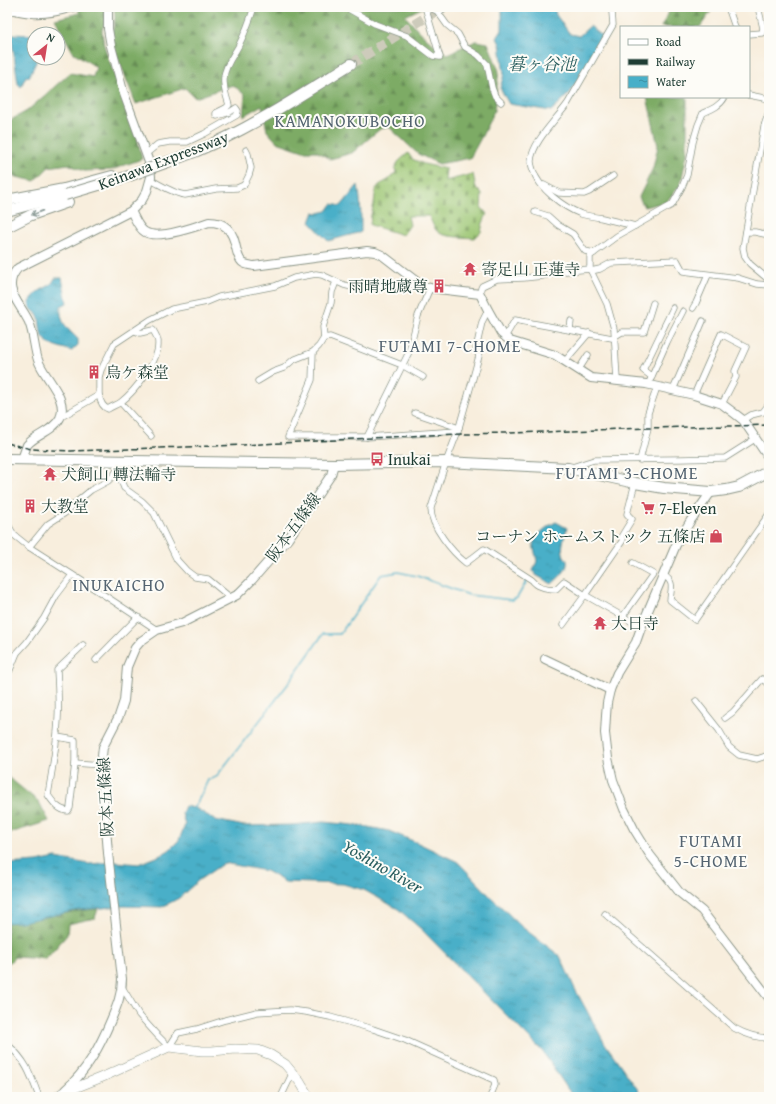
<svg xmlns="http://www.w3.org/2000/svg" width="776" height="1104" font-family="'Gentium Book Plus','Noto Serif JP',serif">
	<defs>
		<pattern id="forest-firs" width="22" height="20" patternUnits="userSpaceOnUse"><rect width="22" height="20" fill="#7dab65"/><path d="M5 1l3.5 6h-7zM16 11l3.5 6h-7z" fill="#668c54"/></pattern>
		<pattern id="cemetery-stones" width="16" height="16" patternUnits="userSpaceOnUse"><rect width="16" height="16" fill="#9cc673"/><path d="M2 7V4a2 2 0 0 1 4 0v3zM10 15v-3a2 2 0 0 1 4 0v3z" fill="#7fa25f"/></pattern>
		<pattern id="water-ripples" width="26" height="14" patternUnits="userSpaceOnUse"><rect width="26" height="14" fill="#48afc8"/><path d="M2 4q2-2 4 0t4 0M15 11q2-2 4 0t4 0" fill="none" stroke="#3b90a3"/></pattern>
	</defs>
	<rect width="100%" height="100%" fill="#fdfcf7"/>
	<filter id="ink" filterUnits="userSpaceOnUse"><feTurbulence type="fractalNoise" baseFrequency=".025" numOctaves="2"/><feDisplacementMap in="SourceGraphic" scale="8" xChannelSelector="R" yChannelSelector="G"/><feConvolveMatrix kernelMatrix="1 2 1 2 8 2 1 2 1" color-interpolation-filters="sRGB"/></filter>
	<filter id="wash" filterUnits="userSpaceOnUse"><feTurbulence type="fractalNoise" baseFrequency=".012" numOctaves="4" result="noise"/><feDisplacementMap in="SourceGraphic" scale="16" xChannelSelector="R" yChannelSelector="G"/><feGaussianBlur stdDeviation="0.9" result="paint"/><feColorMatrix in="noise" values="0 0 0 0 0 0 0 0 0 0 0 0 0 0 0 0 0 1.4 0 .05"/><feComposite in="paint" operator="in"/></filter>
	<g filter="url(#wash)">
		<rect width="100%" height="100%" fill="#f8eedd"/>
		<g fill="url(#forest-firs)" stroke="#4e744c">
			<polygon points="81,7 105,7 106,17 102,31 104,45 110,63 135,127 142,159 111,170 84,171 68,164 49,167 35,181 7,175 7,122 27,111 70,73 93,77 96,67 73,52 55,19 79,13 79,8"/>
			<polygon points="114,7 424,7 405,16 427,39 447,54 476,41 488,43 499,71 494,111 482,136 470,158 439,164 418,154 389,127 380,129 352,153 330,159 316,151 303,151 277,142 267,131 262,105 243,116 245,95 233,85 195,98 185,88 136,104 113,45 112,34 115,18"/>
			<polygon points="667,7 714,7 700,27 661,27 669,12"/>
			<polygon points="647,97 687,97 687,155 680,186 666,202 644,207 639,197 653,168 658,146"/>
			<polygon points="7,776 39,802 49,821 7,834"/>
			<path d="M98,909L95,918L68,924L67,935L46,959L15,957L7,965V923C37,920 67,911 98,909Z"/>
		</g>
		<path fill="url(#cemetery-stones)" stroke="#5e8254" d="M408,153L412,159L424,164L446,169L445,181L473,174L476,188L482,194L481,207L487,214L483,223L481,232L475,238C466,237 441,238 436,230C433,226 431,220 429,216H408L410,225L403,235L370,225L371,215L374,204L375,195L376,189L379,185L388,180L396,172L395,169L398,162Z"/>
		<g fill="url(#water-ripples)" stroke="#34767e">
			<polygon points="502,7 554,7 556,15 570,34 579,36 590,26 602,36 584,70 569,94 551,111 509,104 500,88 504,74 500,44 497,38 502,30"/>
			<polygon points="11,34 34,35 34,58 38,58 29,77 26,76 21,87 18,84"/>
			<path d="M358,185C361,201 361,216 361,232L328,241L310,222L314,212L318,213L327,211L332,204L341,206Z"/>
			<path d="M55,278H62L67,303L61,306C59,322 67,328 78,339V345L72,351L49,344L41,334L39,318L36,313L30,308L29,302C32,298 36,293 41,290C47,287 52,285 55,278Z"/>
			<path d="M556,522L567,528C565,535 561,545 563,553C563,556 566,558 567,561C569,570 557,579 552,584L536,575L533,571L537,561L533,544C538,533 546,527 556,522Z"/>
			<polygon points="185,806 197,809 215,820 244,826 293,825 323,822 363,826 389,831 418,843 458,862 490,896 522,927 560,956 575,989 604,1042 643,1097 573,1097 543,1052 421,929 398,909 364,890 343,884 285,882 266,871 224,863 199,880 179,898 162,907 124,906 79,910 22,922 7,923 7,864 37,862 56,858 89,864 116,862 139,864 159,856 169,850 179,840 185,825 182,813"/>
		</g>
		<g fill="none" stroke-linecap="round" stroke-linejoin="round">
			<polyline stroke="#48afc8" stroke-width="1.5" points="193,809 200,797 208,780 216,777 288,684 323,634 340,634 381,575 398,572 417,576 469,595 512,600 517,598 528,579"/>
		</g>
	</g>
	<g filter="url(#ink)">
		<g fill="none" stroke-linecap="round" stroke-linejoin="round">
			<polyline stroke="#cdcbbb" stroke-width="10" stroke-dasharray="10 5" stroke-linecap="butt" points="351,64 439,9"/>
			<g stroke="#8c9688" stroke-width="7">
				<g id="street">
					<polyline points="345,7 375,24 407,36 433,56 440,57 426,10 428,7"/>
					<polyline points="428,7 437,11 447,25 458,34 465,47 478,55 487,64 492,88 495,96 501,102"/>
					<path d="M609,7L612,12L613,25L568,103C557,119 532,142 531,161C531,164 532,167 533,170C539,189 563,207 581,214C588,216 595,217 602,218C613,221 624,223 635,226"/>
					<polyline points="728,7 735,27"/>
					<polyline points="749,34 762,33 763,28 758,7"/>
					<polyline points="749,95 769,99"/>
					<polyline points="769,112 764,126 743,248 745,257 750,264 769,280"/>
					<path d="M147,153L158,144L170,142H187L204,134L237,115L238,111L236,108L230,112L217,116L216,115V113L226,108L229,105C226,96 223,86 224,77C225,65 234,55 239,45C245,33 250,20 254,7"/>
					<path d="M151,180C161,185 174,194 185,195L216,189L237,188L244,185L249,175L251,168L248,154L246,150"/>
					<polyline points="544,185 559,193 584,194 589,192 613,176"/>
					<polyline points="535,212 548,216 558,225 573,234 585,251 594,253"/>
					<polyline points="746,232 755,232 769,235"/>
					<polyline points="591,271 600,269 611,263 677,260 683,271 738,278 757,284 769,285"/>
					<polyline points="336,282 332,292 331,303 323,327 324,338 319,346 313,352 312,380 288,437 367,437 458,431"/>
					<polyline points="480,294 481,288 482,286 497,279 524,278 543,276 556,272 590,269"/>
					<polyline points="693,308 696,303 708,275"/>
					<path d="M488,310L482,322L476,349L479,356L473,378L458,431L446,462L431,508C430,526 453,553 466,563L484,549L532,580C537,587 548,589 556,589L564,581L585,595L636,624L642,625"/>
					<polyline points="570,330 571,321"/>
					<polyline points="505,337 515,320 612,338 622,332 644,332 653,303"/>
					<polyline points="324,338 330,337 402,365 423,377"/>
					<polyline points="565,361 589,333"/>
					<polyline points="579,369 588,355"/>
					<polyline points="652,377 643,370 673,308"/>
					<path d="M617,380L614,329L607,304L590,269V256L617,236L672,205L682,187L687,175L693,142L698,125L703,113C712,109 720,106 725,97"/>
					<polyline points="258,381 273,372 284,368 293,360 313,352"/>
					<polyline points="648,385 667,342 683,311"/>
					<polyline points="673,390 703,321"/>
					<path d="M99,395C100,400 102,407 108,409C112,406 117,405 121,402C134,392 158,362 158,345C159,340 156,335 153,330L140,333L135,331"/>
					<polyline points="694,395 721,334 746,347 735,371 736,377 722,404"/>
					<polyline points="121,403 151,436"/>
					<polyline points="415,413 459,428"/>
					<polyline points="61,417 99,395 99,377 101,370 114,344 150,320 172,309 207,302 219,297 275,286 294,278 316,274 322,275 344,285 352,287 367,288 395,285 421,285"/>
					<polyline points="743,420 751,415 763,412 769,404"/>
					<polyline points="367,437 409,352 418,316 430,288"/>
					<polyline points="640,460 648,428 648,413 657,387"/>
					<polyline points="118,461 117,470 124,488 142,501 154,513 177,560 187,571 195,577 208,579 231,598"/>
					<polyline points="572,467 594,460 680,459 725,458 755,439"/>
					<polyline points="7,523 14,535 29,547 104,595 157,630"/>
					<polyline points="29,547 48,524 65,513 73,505 91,490 108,481 114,475 117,470"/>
					<path d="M663,575C675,582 671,588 670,600L695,620L769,514"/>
					<polyline points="623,616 653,574 633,563"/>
					<polyline points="563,625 585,595 623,540 621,537 632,519 627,514 635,483"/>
					<polyline points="96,660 138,617"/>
					<polyline points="7,673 10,670 17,653 27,642 44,618 56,596 72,575"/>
					<polyline points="696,701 719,730 729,747 739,755 757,759 769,755"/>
					<polyline points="725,718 733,712 762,679 769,684"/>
					<path d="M57,737L75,740V763L70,808L68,811C58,810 53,802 48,795C52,770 57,745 58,719C59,703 58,686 57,670L83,645"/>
					<polyline points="75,763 101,765"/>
					<path d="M605,914L734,1028C745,1034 756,1038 769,1038"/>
					<polyline points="122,987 139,1015 157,1035 169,1047 178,1033 197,1029 225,1020 257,1012 290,1010 306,1012 330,1017 373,1029 405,1040 494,1080 495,1085 490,1097"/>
					<path d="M7,1044C26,1060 31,1075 39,1097"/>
					<polyline points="281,1097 292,1074 294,1076"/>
				</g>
			</g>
			<g stroke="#8c9688" stroke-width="10">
				<g id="secondary">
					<path d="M7,9C15,10 24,12 32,13C46,14 60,11 73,7"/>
					<path d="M131,211C135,218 138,228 145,232C158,240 195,227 209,222C216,222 222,223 227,228C238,238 234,254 242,262C245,265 250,265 254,266L367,251L375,252L382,255L421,285L430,288L480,294L488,310L501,333L510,341L555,355L591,378L646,384L694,395L722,404L734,413L743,420L766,454L769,457"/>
					<path d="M22,459L27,445L30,442C39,434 54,430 60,418C69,398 44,378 38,360C34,348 34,334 29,322C21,304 0,288 18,268L131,211L142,200L147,191L151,177L150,165L123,91L111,46L108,29V7"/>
					<polyline points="711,492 691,520 676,545 642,625 636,642 617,673 610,690 607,703 606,716 605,733 608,758 613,780 624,809 634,829 650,855 680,893 702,911 769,998"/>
					<polyline points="545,659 610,690"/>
					<path d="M65,1090C87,1071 100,1046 111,1020C117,1006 122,994 122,979L108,853L101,765L103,747L119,716L124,701L127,667L135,648L141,641L157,630L182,623L237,595L252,580L288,539L331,475L334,464"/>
				</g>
			</g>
			<g stroke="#8c9688" stroke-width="10">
				<polyline id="primary" points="57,1097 62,1093 105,1076 169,1047 202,1051 212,1051 235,1049 258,1050 271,1055 285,1064 300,1082 309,1097"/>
			</g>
			<g stroke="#8c9688" stroke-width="12">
				<g id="highway">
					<polyline points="439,9 442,7"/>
					<path d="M165,163C176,159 187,155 197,151C251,128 301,95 351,64"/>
					<polyline points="7,200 64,189 112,176"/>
					<polyline points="7,211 65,195"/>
					<polyline points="7,227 31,215 68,202"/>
					<polyline points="7,459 334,464 446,462 568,468 635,483 664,488 711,492 726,490 739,487 769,471"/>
				</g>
			</g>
			<use href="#street" stroke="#fff" stroke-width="5.5"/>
			<use href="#secondary" stroke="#fff" stroke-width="8"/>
			<use href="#primary" stroke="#fff" stroke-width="9"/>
			<use href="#highway" stroke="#fff" stroke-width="10"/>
			<polyline stroke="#1f3d34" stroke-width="1.5" stroke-dasharray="6 3" stroke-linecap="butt" points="7,443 31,449 71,451 243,445 427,435 544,432 648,428 769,425"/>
			<g stroke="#8c9688" stroke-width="12" stroke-linecap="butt">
				<polyline id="highway-bridge" points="65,195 126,177 165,163"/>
			</g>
			<use href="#highway-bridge" stroke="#fff" stroke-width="10"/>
		</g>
		<defs><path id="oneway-shaft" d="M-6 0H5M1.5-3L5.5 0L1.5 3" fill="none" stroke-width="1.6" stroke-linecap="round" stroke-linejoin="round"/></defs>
		<use stroke="#8f9e9a" href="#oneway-shaft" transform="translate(37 213) rotate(158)"/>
	</g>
	<defs>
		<g id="temple-bare" transform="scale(1.08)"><path d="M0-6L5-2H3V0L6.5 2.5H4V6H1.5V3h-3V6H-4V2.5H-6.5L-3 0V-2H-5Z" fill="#d1495b" stroke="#fdfcf7" stroke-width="2.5" paint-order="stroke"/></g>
		<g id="building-bare" transform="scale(1.08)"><path d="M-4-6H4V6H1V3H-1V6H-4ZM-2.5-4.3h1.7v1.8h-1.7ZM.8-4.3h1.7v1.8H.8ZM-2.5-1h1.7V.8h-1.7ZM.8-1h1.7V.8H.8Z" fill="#d1495b" stroke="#fdfcf7" stroke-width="2.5" paint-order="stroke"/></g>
		<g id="bus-bare" transform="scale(1.08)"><path d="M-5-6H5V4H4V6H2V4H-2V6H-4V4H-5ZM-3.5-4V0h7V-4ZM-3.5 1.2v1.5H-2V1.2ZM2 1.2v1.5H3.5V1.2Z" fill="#d1495b" stroke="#fdfcf7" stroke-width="2.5" paint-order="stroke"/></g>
		<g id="supermarket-bare" transform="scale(1.08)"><path d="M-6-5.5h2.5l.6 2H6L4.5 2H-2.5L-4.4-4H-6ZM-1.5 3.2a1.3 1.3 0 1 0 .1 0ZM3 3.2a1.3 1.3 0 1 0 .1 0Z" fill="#d1495b" stroke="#fdfcf7" stroke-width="2.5" paint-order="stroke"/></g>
		<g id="shop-bare" transform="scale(1.08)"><path d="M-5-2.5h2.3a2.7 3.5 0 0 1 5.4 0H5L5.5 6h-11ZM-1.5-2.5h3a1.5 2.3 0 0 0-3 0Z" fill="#d1495b" stroke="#fdfcf7" stroke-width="2.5" paint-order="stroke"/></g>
	</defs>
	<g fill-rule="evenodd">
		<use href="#temple-bare" x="470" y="269"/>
		<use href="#building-bare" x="439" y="286"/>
		<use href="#building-bare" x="94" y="372"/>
		<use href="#bus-bare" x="377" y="459"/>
		<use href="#temple-bare" x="50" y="474"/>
		<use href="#building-bare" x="30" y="506"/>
		<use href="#supermarket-bare" x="648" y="508"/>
		<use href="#shop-bare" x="716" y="536"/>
		<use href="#temple-bare" x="600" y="623"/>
	</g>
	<g text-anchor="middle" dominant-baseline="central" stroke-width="4" stroke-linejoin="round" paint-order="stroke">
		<g font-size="16" fill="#1f3d34" stroke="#fdfcf7">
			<text transform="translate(163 160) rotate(-21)">Keinawa Expressway</text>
			<text transform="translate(293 527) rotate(-54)">阪本五條線</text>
			<text transform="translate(105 797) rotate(-93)">阪本五條線</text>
		</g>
		<g font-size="16" fill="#1f3d34" stroke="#fdfcf7" text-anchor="start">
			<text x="481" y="269">寄足山 正蓮寺</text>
			<text x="428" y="286" text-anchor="end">雨晴地蔵尊</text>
			<text x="105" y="372">烏ケ森堂</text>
			<text x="388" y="459">Inukai</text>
			<text x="61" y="474">犬飼山 轉法輪寺</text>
			<text x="41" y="506">大教堂</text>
			<text x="659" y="508">7-Eleven</text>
			<text x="705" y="536" text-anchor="end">コーナン ホームストック 五條店</text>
			<text x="611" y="623">大日寺</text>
		</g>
		<g font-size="17" font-style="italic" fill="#2b5f60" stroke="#fdfcf7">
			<text x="542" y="63">暮ヶ谷池</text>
			<text transform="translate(383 866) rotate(30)">Yoshino River</text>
		</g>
		<g font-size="17" letter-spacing="1" fill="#546471" stroke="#fdfcf7">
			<text x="350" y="120">KAMANOKUBOCHO</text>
			<text x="450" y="345">FUTAMI 7-CHOME</text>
			<text x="627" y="472">FUTAMI 3-CHOME</text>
			<text x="119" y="584">INUKAICHO</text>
			<text x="711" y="840">FUTAMI<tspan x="711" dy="20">5-CHOME</tspan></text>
		</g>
	</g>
	<rect width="776" height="1104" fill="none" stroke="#fdfcf7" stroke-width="24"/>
	<rect x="620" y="26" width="130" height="72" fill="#fdfcf7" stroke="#a4b0a9"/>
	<rect x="628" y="39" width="20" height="6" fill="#ffffff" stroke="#a4b0a9"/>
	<text x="656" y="46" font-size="12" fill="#1f3d34">Road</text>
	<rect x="628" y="59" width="20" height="6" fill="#1f3d34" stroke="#a4b0a9"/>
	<text x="656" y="66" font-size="12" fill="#1f3d34">Railway</text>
	<rect x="628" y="76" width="20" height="12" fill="url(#water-ripples)" stroke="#a4b0a9"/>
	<text x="656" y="86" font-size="12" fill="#1f3d34">Water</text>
	<g transform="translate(46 46) rotate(30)"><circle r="19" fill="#fdfcf7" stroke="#a4b0a9"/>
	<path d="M0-3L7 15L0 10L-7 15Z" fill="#d1495b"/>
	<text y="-6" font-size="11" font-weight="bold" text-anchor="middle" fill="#1f3d34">N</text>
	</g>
</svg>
